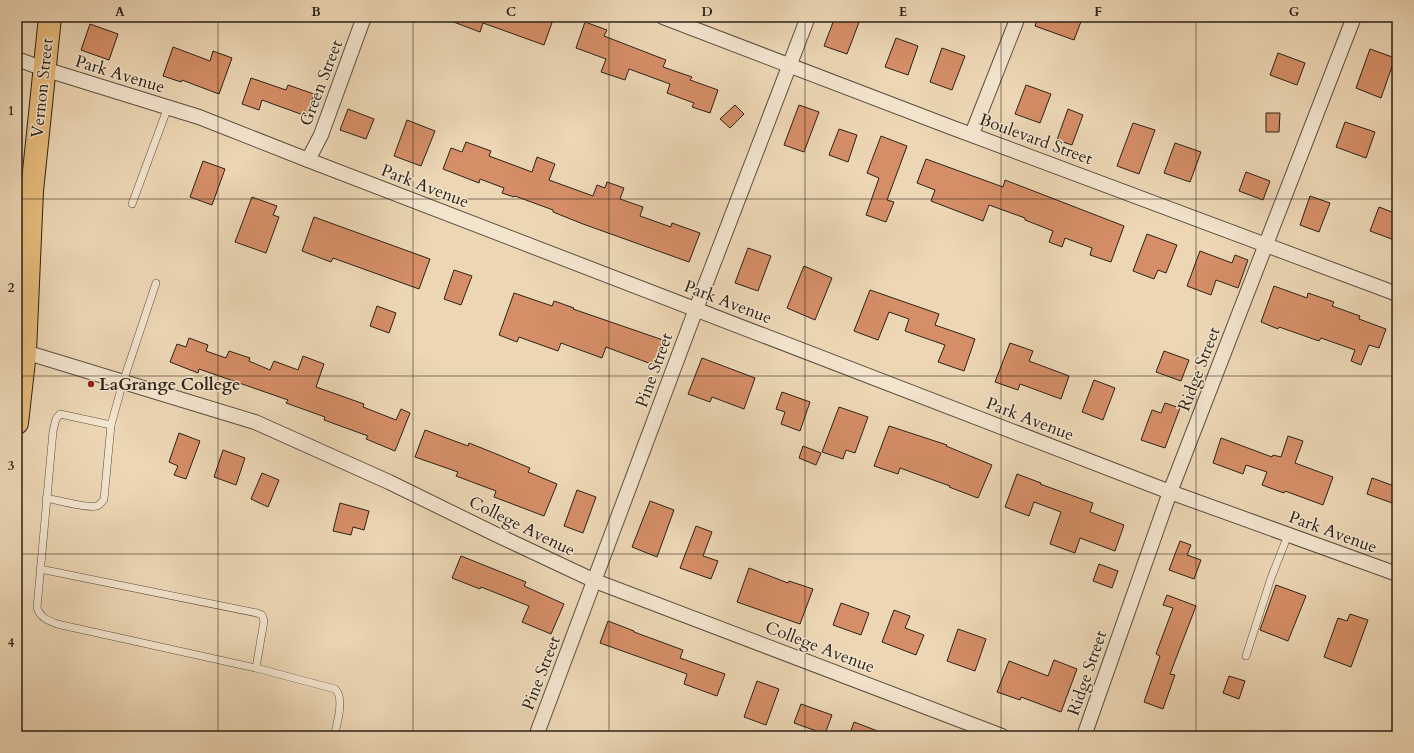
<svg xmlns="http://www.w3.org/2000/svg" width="1414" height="753" font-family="Cardo,serif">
	<rect width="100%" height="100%" fill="#ecd6b4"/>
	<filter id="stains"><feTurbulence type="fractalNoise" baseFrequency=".005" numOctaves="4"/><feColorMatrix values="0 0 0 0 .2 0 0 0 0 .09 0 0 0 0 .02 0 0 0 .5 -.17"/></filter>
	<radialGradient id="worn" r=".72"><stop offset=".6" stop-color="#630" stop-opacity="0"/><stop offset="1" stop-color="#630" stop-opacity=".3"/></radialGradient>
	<g fill="#d58e67" stroke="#2b2216">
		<polygon points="444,17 554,17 544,45 483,23 480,32 443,18"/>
		<polygon points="835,17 861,17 847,54 824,46"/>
		<polygon points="1038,17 1075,17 1082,19 1074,40 1035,26"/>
		<polygon points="585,22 607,30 604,36 666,60 663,67 692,77 690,80 718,90 710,113 692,107 694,103 667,93 670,84 629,69 625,80 601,72 606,59 576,48"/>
		<polygon points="90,24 118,34 109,60 81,50"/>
		<polygon points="896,38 918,46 908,75 885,67"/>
		<polygon points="173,47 210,61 213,51 232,58 219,94 182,80 181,82 163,76"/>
		<polygon points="942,48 965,56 952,90 930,82"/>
		<polygon points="1370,49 1395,58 1381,98 1356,88"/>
		<polygon points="1278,53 1305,63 1297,85 1270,75"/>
		<polygon points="251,78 286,90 288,85 314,94 306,116 262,100 259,110 242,104"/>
		<polygon points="1026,85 1051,94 1040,123 1015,114"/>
		<polygon points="735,105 744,114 730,128 720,119"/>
		<polygon points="799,105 819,112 804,152 784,145"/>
		<polygon points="348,109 374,119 366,139 340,130"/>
		<polygon points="1068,109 1083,115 1072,145 1057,140"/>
		<polygon points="1266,113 1280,113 1279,132 1266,132"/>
		<polygon points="407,120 435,131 421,166 394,156"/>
		<polygon points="1345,122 1375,132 1366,158 1336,147"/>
		<polygon points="1133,123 1155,130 1139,174 1117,166"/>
		<polygon points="839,129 857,135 848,162 829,155"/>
		<polygon points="881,136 907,146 887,200 894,202 886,222 866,215 879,178 867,173"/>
		<polygon points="466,142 491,151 489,156 532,172 537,157 555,164 549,180 593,196 597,185 605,188 607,182 624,188 620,199 643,207 640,216 671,227 672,223 700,233 689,262 583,224 553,212 553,210 515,196 514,197 502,193 504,188 480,179 479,183 443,169 451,148 462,152"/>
		<polygon points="1175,143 1201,152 1190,182 1164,173"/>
		<polygon points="926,159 1003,187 1005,180 1124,226 1111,262 1090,255 1092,248 1065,238 1062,247 1049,242 1053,231 1025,220 1025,218 989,205 983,221 931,201 935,190 917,183"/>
		<polygon points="203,161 225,169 212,205 190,197"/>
		<polygon points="1246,172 1270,181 1263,200 1239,191"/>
		<polygon points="1310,196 1330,203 1319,232 1300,225"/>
		<polygon points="252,197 277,206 273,215 279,217 266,253 235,242"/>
		<polygon points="1379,207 1397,214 1397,241 1370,231"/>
		<polygon points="314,217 430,259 419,289 333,258 331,262 302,251"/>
		<polygon points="1147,234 1177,245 1166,273 1158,270 1154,279 1133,271"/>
		<polygon points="748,248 771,256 758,291 735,283"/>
		<polygon points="1200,251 1232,263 1235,255 1248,260 1238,288 1216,280 1211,295 1187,286"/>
		<polygon points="804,266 832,278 815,320 787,308"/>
		<polygon points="454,270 472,276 461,305 444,299"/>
		<polygon points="1274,286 1307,298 1308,293 1334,302 1332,306 1360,316 1359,319 1386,329 1379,348 1369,345 1361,365 1351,361 1355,350 1321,338 1319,341 1279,327 1278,329 1261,322"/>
		<polygon points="870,290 939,314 935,325 975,339 964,371 938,362 945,345 905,331 909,319 889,312 878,340 854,331"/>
		<polygon points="514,293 552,306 554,301 574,308 573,309 663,340 654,365 606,347 602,358 561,343 558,351 519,337 517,342 499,335"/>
		<polygon points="377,306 396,313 389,333 370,326"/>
		<polygon points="189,338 208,345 206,351 226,358 229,351 250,358 249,361 270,370 274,361 298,370 303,356 324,364 316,387 364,404 363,407 396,420 401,409 410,413 395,451 366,439 368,436 324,420 325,417 286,403 288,400 199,369 198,373 170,362 177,344 186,347"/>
		<polygon points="1010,343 1033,351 1029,361 1069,376 1061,399 1020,384 1018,390 995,382"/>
		<polygon points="1164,351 1189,360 1181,381 1156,372"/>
		<polygon points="702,358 755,378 744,409 712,397 710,402 688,394"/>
		<polygon points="1094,380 1115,388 1103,420 1082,412"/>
		<polygon points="782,392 810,402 800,431 781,424 785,412 776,409"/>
		<polygon points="1165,403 1180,408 1165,448 1141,440 1152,410 1161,413"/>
		<polygon points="839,407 868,417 855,453 846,450 843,459 822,452"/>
		<polygon points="889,426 947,445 946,446 992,465 978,498 949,487 950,486 900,468 898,474 874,466"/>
		<polygon points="425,430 468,446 469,443 494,453 530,468 528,472 557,484 544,516 494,497 496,491 456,476 458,472 415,457"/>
		<polygon points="179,433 200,441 186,479 174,475 178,466 169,462"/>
		<polygon points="1288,436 1303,441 1295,463 1333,477 1323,505 1285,491 1284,493 1262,485 1267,472 1246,465 1243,474 1213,463 1221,438 1272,457 1273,455 1281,457"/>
		<polygon points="803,446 821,453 816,465 799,458"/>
		<polygon points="223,450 245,458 236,485 214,477"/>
		<polygon points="262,473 279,480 268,507 251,499"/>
		<polygon points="1017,474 1041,483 1040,484 1093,503 1090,512 1124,525 1115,551 1080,538 1075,553 1050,544 1061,512 1034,502 1029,516 1005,507"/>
		<polygon points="1372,478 1397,487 1397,498 1395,504 1367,494"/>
		<polygon points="577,490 596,497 583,533 564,526"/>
		<polygon points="650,501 674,510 657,557 632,547"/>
		<polygon points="340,503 369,511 364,530 353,527 351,535 333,531"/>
		<polygon points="696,526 712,532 703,556 718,561 711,579 680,568"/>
		<polygon points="1180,541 1191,545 1187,555 1201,560 1194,579 1169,570"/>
		<polygon points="461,556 526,582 524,586 564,604 551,634 522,622 529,606 481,587 480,589 452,578"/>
		<polygon points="1099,564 1118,571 1112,588 1093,581"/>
		<polygon points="749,568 788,583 789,581 813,589 800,624 737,602"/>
		<polygon points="1276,585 1306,596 1288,641 1260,630"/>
		<polygon points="1167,595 1196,606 1170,674 1175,675 1163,709 1144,702 1160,656 1156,654 1173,608 1163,605"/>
		<polygon points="841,603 869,613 861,635 833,625"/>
		<polygon points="894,610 910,616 905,628 924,635 916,655 882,642"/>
		<polygon points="1350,614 1368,620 1351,667 1324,657 1338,618 1347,621"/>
		<polygon points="608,621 634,631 634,632 683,650 680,658 725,674 717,696 684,684 687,674 600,643"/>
		<polygon points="958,629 986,639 975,671 947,661"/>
		<polygon points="1054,660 1077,669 1061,712 1021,697 1020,700 997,692 1009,661 1048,676"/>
		<polygon points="1229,676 1245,681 1239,699 1223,693"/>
		<polygon points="757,681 779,689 766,725 744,717"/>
		<polygon points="801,704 832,715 825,734 794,723"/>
		<polygon points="854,722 888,735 888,736 849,736"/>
	</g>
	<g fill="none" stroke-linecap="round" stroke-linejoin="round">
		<g stroke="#5b4f3e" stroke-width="8">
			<g id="service">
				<polyline points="132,204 168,107"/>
				<path d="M156,283L123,382L111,425L60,414L56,419L53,431L37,608C41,618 47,620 57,624L256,668L335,689C345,697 337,725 334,736"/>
				<path d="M46,498C57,500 89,509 97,506C100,505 102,502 104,499L111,425"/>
				<polyline points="40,569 257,613 262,615 264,621 256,668"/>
				<polyline points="1246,656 1271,578 1288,535"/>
			</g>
		</g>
		<g stroke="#5b4f3e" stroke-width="16">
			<g id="minor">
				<polyline points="663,17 953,128 1397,294"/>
				<polyline points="17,59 44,69 199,117 308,160 1170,492 1397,574"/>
				<polyline points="972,134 1018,17"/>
				<polyline points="308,160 321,135 364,17"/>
				<polyline points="25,352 255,422 389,482 495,534 595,581 1002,736"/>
				<polyline points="536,736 696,309 808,17"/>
				<polyline points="1084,736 1170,492 1354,17"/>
			</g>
		</g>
		<g stroke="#2b2216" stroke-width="24">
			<polyline id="primary" points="17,423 25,352 32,191 50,17"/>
		</g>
		<use href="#service" stroke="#f3e4ce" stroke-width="7"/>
		<use href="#minor" stroke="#f3e4ce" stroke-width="14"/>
		<use href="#primary" stroke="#e6bb7a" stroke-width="22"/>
	</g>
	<path fill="none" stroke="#2b2216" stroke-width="1" stroke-opacity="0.55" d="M218,17V736M413,17V736M609,17V736M805,17V736M1001,17V736M1196,17V736M17,199H1397M17,376H1397M17,554H1397"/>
	<circle fill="#8f2418" stroke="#f3e4ce" stroke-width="1.5" cx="91" cy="384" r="4"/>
	<g text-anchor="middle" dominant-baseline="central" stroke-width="3" stroke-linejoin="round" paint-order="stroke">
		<g font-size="17" fill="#2b2216" stroke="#f3e4ce">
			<text transform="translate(120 74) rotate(17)">Park Avenue</text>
			<text transform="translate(321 83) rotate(-69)">Green Street</text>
			<text transform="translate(42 88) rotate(-84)">Vernon Street</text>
			<text transform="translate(1036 139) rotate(20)">Boulevard Street</text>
			<text transform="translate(425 186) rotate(21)">Park Avenue</text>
			<text transform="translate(728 302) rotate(21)">Park Avenue</text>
			<text transform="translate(1199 369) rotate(-69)">Ridge Street</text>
			<text transform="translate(654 370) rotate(-70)">Pine Street</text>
			<text transform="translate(1030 419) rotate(21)">Park Avenue</text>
			<text transform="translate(522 526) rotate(26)">College Avenue</text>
			<text transform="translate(1333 532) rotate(20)">Park Avenue</text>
			<text transform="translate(820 647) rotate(21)">College Avenue</text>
			<text transform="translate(541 673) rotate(-69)">Pine Street</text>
			<text transform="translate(1087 673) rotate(-71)">Ridge Street</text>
		</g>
		<g font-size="17" font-weight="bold" fill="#2b2216" stroke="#f3e4ce" text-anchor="start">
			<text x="99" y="384">LaGrange College</text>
		</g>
	</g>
	<rect width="1414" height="753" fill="none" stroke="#ecd6b4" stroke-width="44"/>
	<rect x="22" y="22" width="1370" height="709" fill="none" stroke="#2b2216" stroke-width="1.5"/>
	<g font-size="13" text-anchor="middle" font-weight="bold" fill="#2b2216">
		<text x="120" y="16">A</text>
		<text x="316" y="16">B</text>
		<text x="511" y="16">C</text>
		<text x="707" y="16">D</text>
		<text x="903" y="16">E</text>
		<text x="1098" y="16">F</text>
		<text x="1294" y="16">G</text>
		<text x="11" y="115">1</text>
		<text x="11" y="292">2</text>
		<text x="11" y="470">3</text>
		<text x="11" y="647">4</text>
	</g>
	<rect width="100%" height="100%" filter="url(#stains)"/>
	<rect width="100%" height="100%" fill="url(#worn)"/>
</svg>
